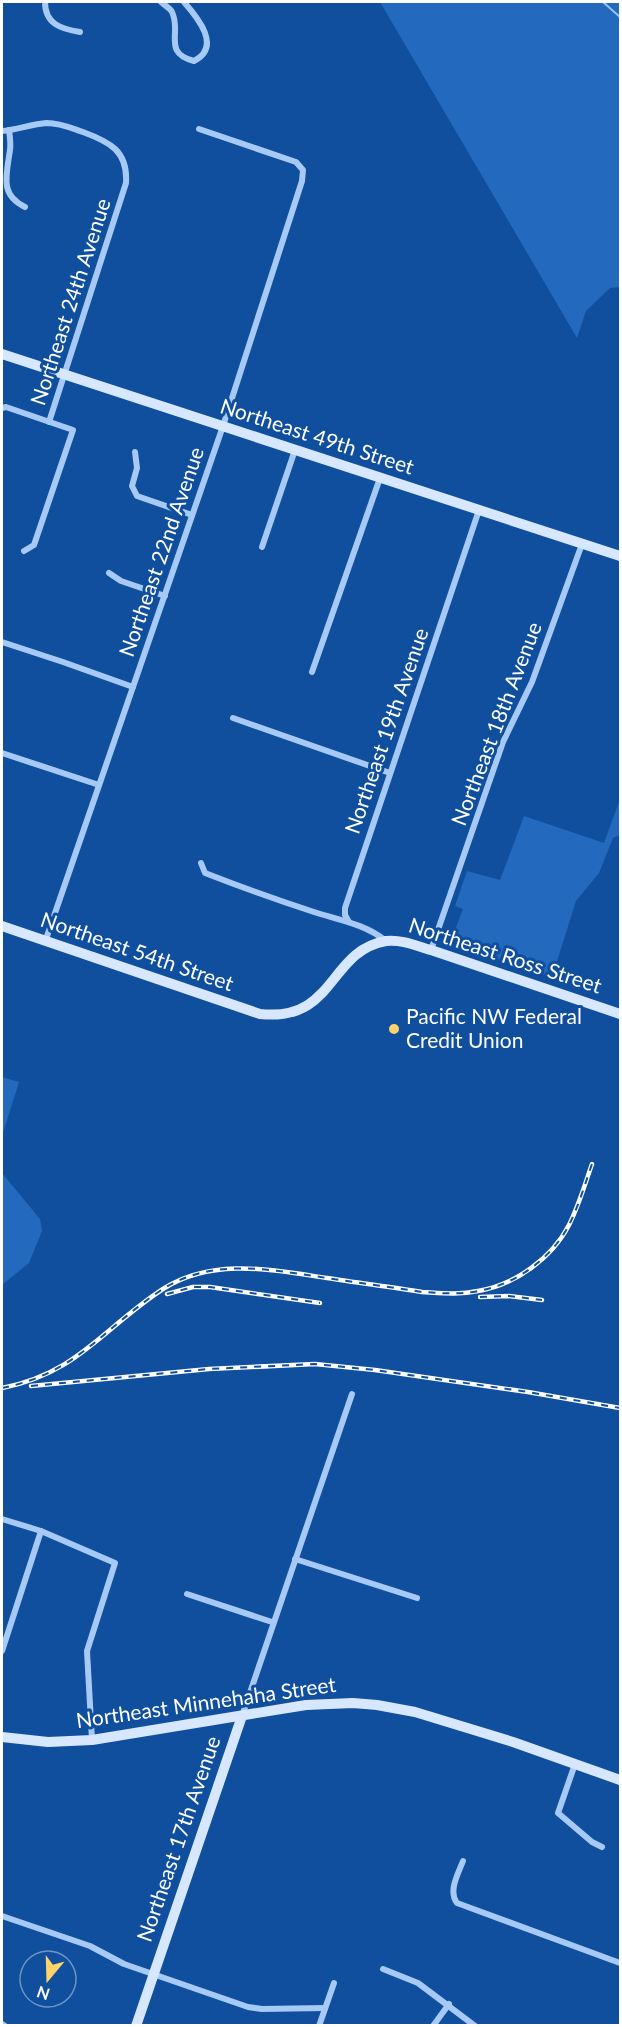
<svg xmlns="http://www.w3.org/2000/svg" width="622" height="2027" viewBox="0 0 622 2027" font-family="Lato,sans-serif">
  <rect width="100%" height="100%" fill="#104f9e"/>
  <!-- green -->
  <g fill="#2369bd">
    <polygon points="380,2 620,2 620,287 610,288 586,311 577,338"/>
    <polygon points="620,799 620,835 613,838 599,873 576,901 552,977 450,943 463,909 455,906 467,871 500,880 524,816 604,843"/>
    <polygon points="2,1077 19,1082 2,1136"/>
    <polygon points="2,1173 40,1219 42,1231 29,1263 2,1285"/>
  </g>
  <g fill="none" stroke-linecap="round" stroke-linejoin="round">
    <!-- stream -->
    <polyline stroke="#98c5f8" stroke-width="2" points="603,2 620,17"/>
    <!-- street -->
    <g stroke="#a6caf5" stroke-width="6">
      <path d="M45,2C45,24 61,29 80,32"/>
      <path d="M161,2C164,5 170,8 172,12C182,32 162,53 194,61C222,47 198,18 184,2"/>
      <path d="M9,130C10,137 11,144 10,150C6,177 0,195 25,207"/>
      <path d="M2,131C17,130 31,124 47,123C60,123 71,128 83,132C110,142 128,151 126,183L49,422"/>
      <polyline points="2,408 6,407 73,430 34,545 24,551"/>
      <polyline points="135,452 137,468 132,486 137,496 192,515"/>
      <polyline points="262,547 295,450"/>
      <polyline points="109,573 121,581 165,596"/>
      <polyline points="2,642 63,662 133,687"/>
      <polyline points="312,672 380,478"/>
      <polyline points="233,718 390,773"/>
      <polyline points="2,753 99,785"/>
      <path d="M201,863L205,873C241,887 277,900 314,912C339,920 365,924 386,941"/>
      <polyline points="349,922 345,915 345,908 479,510"/>
      <polyline points="45,942 223,426 302,181 303,170 296,162 199,129"/>
      <polyline points="431,950 503,742 532,682 582,544"/>
      <polyline points="2,1519 41,1531 115,1563 87,1651 92,1740"/>
      <polyline points="295,1559 417,1598"/>
      <polyline points="187,1594 272,1622"/>
      <polyline points="2,1651 41,1531"/>
      <polyline points="242,1716 352,1394"/>
      <polyline points="575,1764 558,1813 592,1842 602,1847"/>
      <path d="M463,1861C458,1874 448,1891 457,1903L620,1963"/>
      <polyline points="2,1916 90,1946 124,1964 248,2007 262,2009 325,2008"/>
      <polyline points="383,1969 418,1983 475,2026"/>
      <polyline points="2,2024 5,2026"/>
      <polyline points="319,2026 334,1983"/>
      <polyline points="433,2026 449,2004"/>
    </g>
    <!-- secondary -->
    <g stroke="#d7e8fe" stroke-width="10">
      <polyline points="2,354 620,556"/>
      <path d="M2,926L260,1014C336,1022 328,951 386,941C401,939 417,946 431,950L620,1014"/>
      <polyline points="2,1737 48,1742 92,1740 306,1705 353,1703 377,1705 415,1712 513,1742 620,1780"/>
      <polyline points="136,2026 242,1716"/>
    </g>
    <defs>
      <g id="rail">
        <polyline points="167,1294 193,1287 210,1287 320,1303"/>
        <polyline points="480,1297 509,1296 542,1300"/>
        <polyline points="31,1386 209,1369 315,1364 375,1370 528,1392 620,1408"/>
        <path d="M2,1388C78,1373 103,1328 163,1289C213,1257 273,1270 327,1278C359,1283 391,1287 422,1292C441,1293 459,1295 478,1291C515,1285 552,1258 569,1225C579,1205 585,1184 592,1164"/>
      </g>
    </defs>
    <!-- rail casing -->
    <use href="#rail" stroke="#fff" stroke-width="4.5"/>
    <!-- rail -->
    <use href="#rail" stroke="#104f9e" stroke-width="2" stroke-dasharray="7" stroke-linecap="butt"/>
  </g>
  <!-- markers -->
  <circle fill="#ffd36a" stroke="#104f9e" stroke-width="2" cx="394" cy="1029" r="6"/>
  <g text-anchor="middle" stroke-width="6" stroke-linejoin="round" paint-order="stroke">
    <!-- street labels -->
    <g font-size="21" fill="#fff" stroke="#104f9e">
      <text transform="translate(71 302) rotate(-72)" y="7">Northeast 24th Avenue</text>
      <text transform="translate(317 437) rotate(18)" y="7">Northeast 49th Street</text>
      <text transform="translate(162 552) rotate(-71)" y="7">Northeast 22nd Avenue</text>
      <text transform="translate(497 724) rotate(-69)" y="7">Northeast 18th Avenue</text>
      <text transform="translate(387 731) rotate(-71)" y="7">Northeast 19th Avenue</text>
      <text transform="translate(137 952) rotate(19)" y="7">Northeast 54th Street</text>
      <text transform="translate(505 956) rotate(18)" y="7">Northeast Ross Street</text>
      <text transform="translate(206 1703) rotate(-8)" y="7">Northeast Minnehaha Street</text>
      <text transform="translate(179 1839) rotate(-71)" y="7">Northeast 17th Avenue</text>
    </g>
    <!-- poi labels -->
    <g font-size="21" fill="#fff" stroke="#104f9e" text-anchor="start">
      <text x="406" y="1024">Pacific NW Federal<tspan x="406" dy="24">Credit Union</tspan></text>
    </g>
  </g>
  <!-- border -->
  <rect width="622" height="2027" fill="none" stroke="#ffffff" stroke-width="6"/>
  <!-- north arrow -->
  <g transform="translate(48 1979) rotate(199)"><circle r="28" fill="#104f9e" stroke="#7095c5" stroke-width="1.5"/>
  <path d="M0-4.5L10 22L0 15L-10 22Z" fill="#ffd36a"/>
  <text y="-9" font-size="16" font-weight="bold" text-anchor="middle" fill="#ffffff">N</text>
  </g>
</svg>
